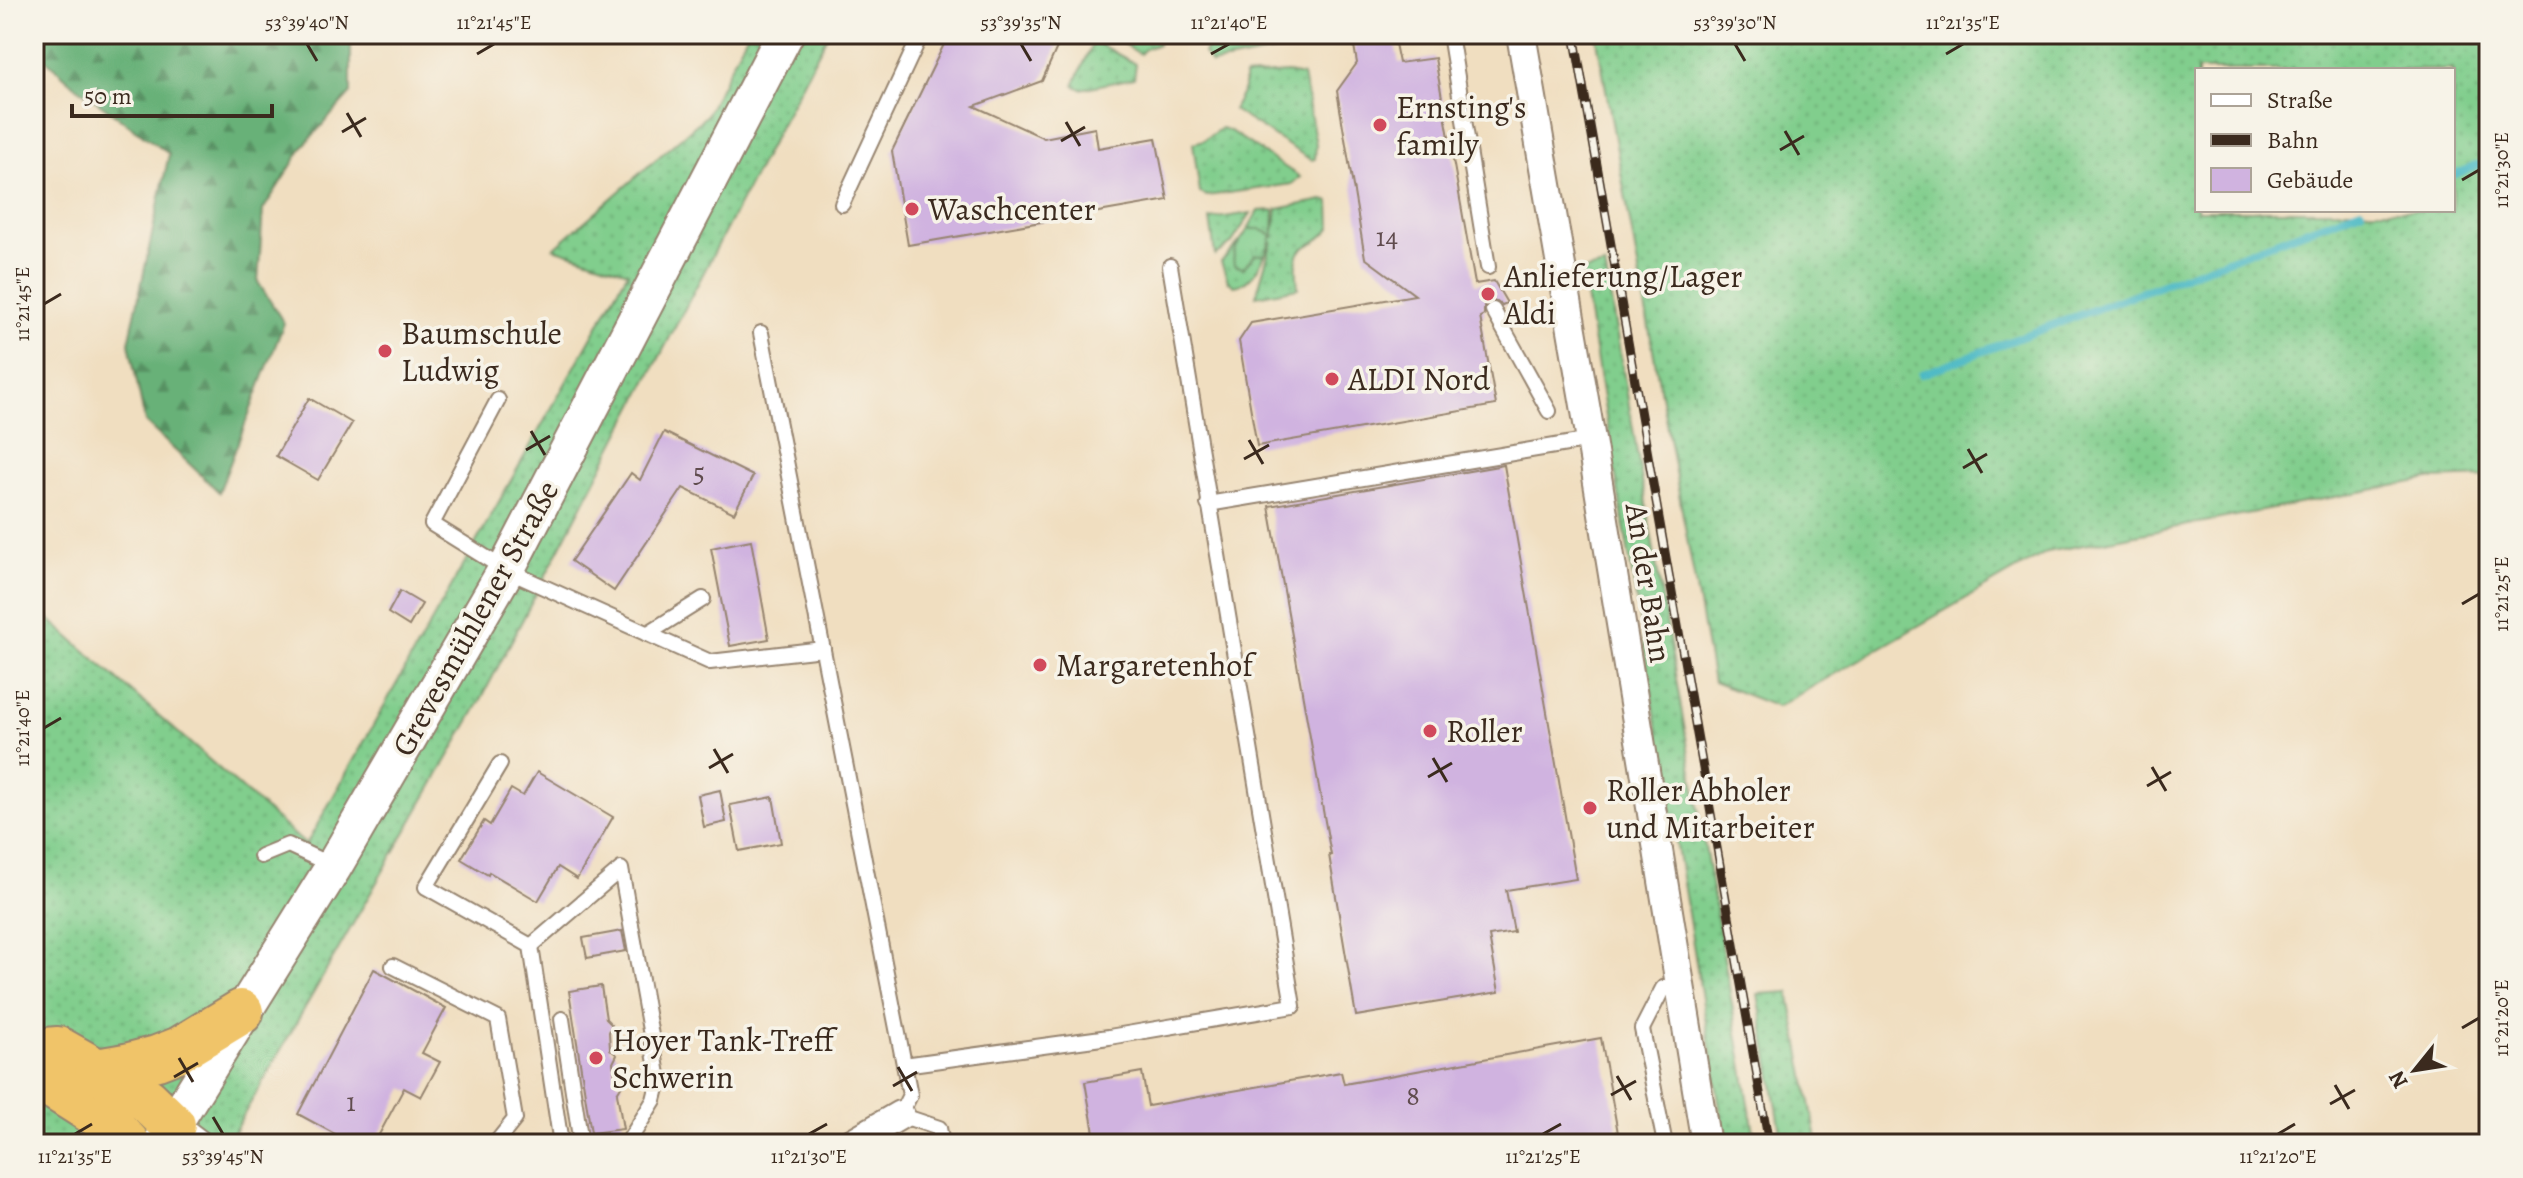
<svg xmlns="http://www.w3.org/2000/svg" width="2523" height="1178" viewBox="0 0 2523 1178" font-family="Alegreya,serif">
  <defs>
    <pattern id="grass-dots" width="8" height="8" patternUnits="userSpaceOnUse" patternTransform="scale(2)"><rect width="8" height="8" fill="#81ce8d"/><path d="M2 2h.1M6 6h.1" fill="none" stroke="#70b179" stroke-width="1.8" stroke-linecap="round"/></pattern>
    <pattern id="forest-firs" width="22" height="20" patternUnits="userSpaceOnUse" patternTransform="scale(2)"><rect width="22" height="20" fill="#68b178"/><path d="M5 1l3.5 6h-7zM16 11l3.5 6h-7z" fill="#579062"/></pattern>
    <pattern id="park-tufts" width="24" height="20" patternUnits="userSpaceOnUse" patternTransform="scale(2)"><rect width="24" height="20" fill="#81ce8d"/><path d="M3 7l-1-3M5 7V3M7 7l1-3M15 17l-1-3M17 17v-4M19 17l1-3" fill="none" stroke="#70b179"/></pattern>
  </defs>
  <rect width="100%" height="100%" fill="#f7f3e8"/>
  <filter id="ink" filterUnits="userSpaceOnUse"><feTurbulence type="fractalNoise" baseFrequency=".0125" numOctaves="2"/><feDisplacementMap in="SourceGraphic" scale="16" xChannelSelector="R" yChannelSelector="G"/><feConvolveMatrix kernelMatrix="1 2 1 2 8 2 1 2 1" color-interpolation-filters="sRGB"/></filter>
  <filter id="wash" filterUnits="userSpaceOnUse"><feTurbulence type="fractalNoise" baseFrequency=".006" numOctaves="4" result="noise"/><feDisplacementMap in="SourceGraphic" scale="32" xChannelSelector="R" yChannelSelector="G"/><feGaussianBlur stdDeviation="1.8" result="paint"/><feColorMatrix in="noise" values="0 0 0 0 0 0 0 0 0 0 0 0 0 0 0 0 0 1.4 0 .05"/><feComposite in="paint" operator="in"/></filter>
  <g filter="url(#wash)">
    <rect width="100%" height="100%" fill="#f0dec0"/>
    <!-- grass -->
    <g fill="url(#grass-dots)" stroke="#5e7c56" stroke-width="2" fill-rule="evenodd">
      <polygon points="747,34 828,34 477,707 227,1144 34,1144 34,606 306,845 628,272 554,248 706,116"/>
      <polygon points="1108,34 1156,34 1158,44 1145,49 1140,54"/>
      <polygon points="1216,34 1295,34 1293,48 1211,64 1204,53"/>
      <path d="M1596,34H2489V477L2429,479L2047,552L1777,707L1713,682ZM2197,70H2453V210H2197Z"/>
      <polygon points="1093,43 1099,44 1136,64 1134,78 1081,89 1074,85"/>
      <polygon points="1288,73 1303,76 1316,144 1315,159 1311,160 1233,110 1244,89 1244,76"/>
      <polygon points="1221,128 1230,131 1300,177 1292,184 1207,196 1200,193 1193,143 1204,140"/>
      <path d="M1323,200L1330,202L1331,228C1306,258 1292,233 1298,288L1256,296L1272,241C1263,257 1255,284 1234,286L1228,281L1221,262L1243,238L1258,211L1274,210L1273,238L1277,209Z"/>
      <polygon points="1251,213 1231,244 1215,255 1210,219"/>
      <polygon points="1605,266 1756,1144 1726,1144 1582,271"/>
      <polygon points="1789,992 1818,1144 1783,1144 1758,994"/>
    </g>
    <!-- forest -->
    <polygon fill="url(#forest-firs)" stroke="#526e4b" stroke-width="2" points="34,34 351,34 351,93 305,144 263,210 258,282 284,323 219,492 145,422 129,343 169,154 74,85 34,49"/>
    <!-- park -->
    <path fill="url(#park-tufts)" stroke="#5e7c56" stroke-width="2" d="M1248,229H1260L1272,235L1265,255H1255L1243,268L1234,265C1231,249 1241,242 1248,229Z"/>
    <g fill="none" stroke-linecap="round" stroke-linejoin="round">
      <!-- stream -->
      <g stroke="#4bb9c5" stroke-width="8">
        <polyline points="2453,175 2489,161"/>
        <polyline points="1922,374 2361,210"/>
      </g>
    </g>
    <g id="blocks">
      <!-- building -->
      <g fill="#d0b3e0">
        <polygon points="949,34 1063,34 1042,81 974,106 1044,138 1095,128 1098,148 1156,138 1168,200 908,245 892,151"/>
        <polygon points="1352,34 1393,34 1399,63 1435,58 1475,284 1494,281 1507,303 1502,305 1497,301 1489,301 1484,306 1484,315 1480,317 1496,405 1257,446 1239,341 1251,323 1415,295 1365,258 1337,91 1357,63"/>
        <polygon points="309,398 352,423 318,480 276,456"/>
        <polygon points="664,432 753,476 734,513 683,488 614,591 571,561 631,473 640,480"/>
        <polygon points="1504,465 1576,879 1506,890 1514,932 1489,936 1499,992 1356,1016 1329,855 1331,855 1269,506"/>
        <polygon points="751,540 769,639 730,646 711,548"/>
        <polygon points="400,591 422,604 409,626 388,613"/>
        <polygon points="537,772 613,817 577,879 558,867 538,901 489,872 488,875 461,859 484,821 490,825 511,789 523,796"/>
        <polygon points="720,790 726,822 704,827 698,795"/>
        <polygon points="773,797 781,843 739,851 730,805"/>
        <polygon points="622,931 626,951 587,958 583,938"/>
        <polygon points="374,969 446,1008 422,1053 440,1062 421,1097 404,1088 374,1144 353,1144 298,1114"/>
        <polygon points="601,986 606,1019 612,1025 609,1032 610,1049 617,1055 613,1063 616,1080 622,1085 617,1093 623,1129 591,1133 569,991"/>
        <polygon points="1601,1038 1620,1144 1096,1144 1085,1082 1142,1072 1148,1106 1341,1072 1344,1084"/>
      </g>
    </g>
  </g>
  <g filter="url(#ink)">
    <use href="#blocks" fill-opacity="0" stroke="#96846f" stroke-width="2"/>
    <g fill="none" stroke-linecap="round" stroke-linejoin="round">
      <defs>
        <g id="service">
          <polyline points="1450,34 1488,267"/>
          <polyline points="842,204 921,34"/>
          <polyline points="1493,310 1549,411"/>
          <polyline points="761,333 910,1095 900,1115 939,1128 942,1144"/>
          <polyline points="498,400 432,524 506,570 710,662 823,649"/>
          <polyline points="1208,504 1591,440"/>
          <polyline points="647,634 703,599"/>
          <polyline points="500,764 426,887 531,946 561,1144"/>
          <polyline points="261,856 288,845 333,866"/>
          <polyline points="531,946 621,869 659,1080 654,1100 627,1144"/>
          <polyline points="393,966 498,1019 515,1119 495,1144"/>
          <polyline points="562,1019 581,1144"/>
          <polyline points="904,1065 1109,1037 1293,1006 1170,266"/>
          <polyline points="1665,1144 1642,1029 1663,988 1681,984"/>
        </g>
        <g id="minor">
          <polyline points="1521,34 1591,440 1706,1144"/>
          <polyline points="173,1125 198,1144"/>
          <polyline points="850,1144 900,1115"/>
        </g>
        <polyline id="tertiary" points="161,1144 334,866 506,570 785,34"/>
        <g id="trunk">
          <polyline points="34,1051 58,1049 97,1071 126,1066 157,1058 180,1049 241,1012"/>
          <polyline points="34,1067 47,1083 107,1121 128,1144"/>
          <polyline points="97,1071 147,1100 173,1125"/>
        </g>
      </defs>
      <!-- service casing -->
      <use href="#service" stroke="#96846f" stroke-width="18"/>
      <!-- minor casing -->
      <use href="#minor" stroke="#96846f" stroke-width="32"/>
      <!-- tertiary casing -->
      <use href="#tertiary" stroke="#96846f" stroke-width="40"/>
      <!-- trunk casing -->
      <use href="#trunk" stroke="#96846f" stroke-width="48"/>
      <!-- service -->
      <use href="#service" stroke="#fff" stroke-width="14"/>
      <!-- minor -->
      <use href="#minor" stroke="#fff" stroke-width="28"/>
      <!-- tertiary -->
      <use href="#tertiary" stroke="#fff" stroke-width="36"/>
      <!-- trunk -->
      <use href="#trunk" stroke="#f0c469" stroke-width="44"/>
      <defs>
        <polyline id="rail" points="1574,34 1769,1144"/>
      </defs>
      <!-- rail casing -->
      <use href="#rail" stroke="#3b2a1e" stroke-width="9"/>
      <!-- rail -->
      <use href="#rail" stroke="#f7f3e8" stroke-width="6" stroke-dasharray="18" stroke-linecap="butt"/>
    </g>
  </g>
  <!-- ticks -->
  <path fill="none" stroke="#3b2a1e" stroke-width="3" d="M307,44L317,61M1021,44L1031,61M1735,44L1745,61M477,54L494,44M1211,54L1229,44M1946,54L1963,44M347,113L361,137M1066,122L1080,146M1785,131L1799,155M342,132L366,118M1061,141L1085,127M1780,150L1804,136M2462,180L2479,170M44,304L61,294M531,431L545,455M1249,440L1263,464M1968,449L1982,473M526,450L550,436M1244,459L1269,445M1963,468L1987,454M2462,604L2479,594M44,728L61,718M714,749L728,773M1433,758L1447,782M2152,767L2166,791M709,768L733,754M1428,777L1452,763M2147,786L2171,772M2462,1028L2479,1018M179,1058L193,1082M898,1067L912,1091M1617,1076L1631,1100M174,1077L198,1063M2335,1085L2349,1109M893,1086L917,1072M1611,1095L1636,1081M2330,1104L2355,1090M213,1117L223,1134M75,1134L92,1124M809,1134L827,1124M1543,1134L1561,1124M2278,1134L2295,1124"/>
  <!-- markers -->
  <g fill="#d1495b" stroke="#f7f3e8" stroke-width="3">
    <circle cx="1380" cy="125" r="8"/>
    <circle cx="912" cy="209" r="8"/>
    <circle cx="1488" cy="294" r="8"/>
    <circle cx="385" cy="351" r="8"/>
    <circle cx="1332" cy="379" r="8"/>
    <circle cx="1040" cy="665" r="8"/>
    <circle cx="1430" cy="731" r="8"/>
    <circle cx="1590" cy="808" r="8"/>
    <circle cx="596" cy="1058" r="8"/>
  </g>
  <g text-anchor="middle" stroke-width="7" stroke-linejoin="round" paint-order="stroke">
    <!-- number labels -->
    <g font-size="28" fill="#604c4e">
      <text x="1387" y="246">14</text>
      <text x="699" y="482">5</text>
      <text x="1413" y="1105">8</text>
      <text x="351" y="1111">1</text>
    </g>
    <!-- poi labels -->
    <g font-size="32" fill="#3b2a1e" stroke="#f7f3e8" text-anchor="start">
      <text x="1396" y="118">Ernsting's<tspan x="1396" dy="37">family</tspan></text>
      <text x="928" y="220">Waschcenter</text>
      <text x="1504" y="287">Anlieferung/Lager<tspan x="1504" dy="37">Aldi</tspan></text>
      <text x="401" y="344">Baumschule<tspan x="401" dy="37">Ludwig</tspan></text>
      <text x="1348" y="390">ALDI Nord</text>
      <text x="1056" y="676">Margaretenhof</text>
      <text x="1446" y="742">Roller</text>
      <text x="1606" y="801">Roller Abholer<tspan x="1606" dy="37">und Mitarbeiter</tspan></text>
      <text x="612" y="1051">Hoyer Tank-Treff<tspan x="612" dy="37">Schwerin</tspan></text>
    </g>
    <!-- street labels -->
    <g font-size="32" fill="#3b2a1e" stroke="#f7f3e8">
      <text transform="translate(1649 583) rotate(81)" y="11">An der Bahn</text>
      <text transform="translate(475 618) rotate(-61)" y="11">Grevesmühlener Straße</text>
    </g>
  </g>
  <!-- margin -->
  <rect width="2523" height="1178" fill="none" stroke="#f7f3e8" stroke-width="88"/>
  <!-- legend -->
  <rect x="2195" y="68" width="260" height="144" fill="#f7f3e8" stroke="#aca397" stroke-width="2"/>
  <rect x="2211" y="94" width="40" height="12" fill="#ffffff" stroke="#aca397" stroke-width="2"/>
  <text x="2267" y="108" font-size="24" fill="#3b2a1e">Straße</text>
  <rect x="2211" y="134" width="40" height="12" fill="#3b2a1e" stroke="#aca397" stroke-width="2"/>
  <text x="2267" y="148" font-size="24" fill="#3b2a1e">Bahn</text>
  <rect x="2211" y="168" width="40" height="24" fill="#d0b3e0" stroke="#aca397" stroke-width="2"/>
  <text x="2267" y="188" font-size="24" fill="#3b2a1e">Gebäude</text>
  <!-- north arrow -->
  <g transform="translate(2415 1070) rotate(240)" stroke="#f7f3e8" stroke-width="6" paint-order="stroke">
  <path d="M0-6L14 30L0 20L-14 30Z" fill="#3b2a1e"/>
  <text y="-12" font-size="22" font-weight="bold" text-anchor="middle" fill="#3b2a1e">N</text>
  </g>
  <!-- scale -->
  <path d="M72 104v12h200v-12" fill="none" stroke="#3b2a1e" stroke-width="4"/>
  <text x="84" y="104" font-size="24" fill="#3b2a1e" stroke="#f7f3e8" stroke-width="6" paint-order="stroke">50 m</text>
  <rect x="44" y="44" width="2435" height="1090" fill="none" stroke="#3b2a1e" stroke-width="3"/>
  <g font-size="20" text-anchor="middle" fill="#3b2a1e">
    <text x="307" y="29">53°39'40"N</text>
    <text x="494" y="29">11°21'45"E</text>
    <text x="1021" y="29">53°39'35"N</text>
    <text x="1229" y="29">11°21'40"E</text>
    <text x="1735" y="29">53°39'30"N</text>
    <text x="1963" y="29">11°21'35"E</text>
    <text transform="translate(2501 170) rotate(-90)" y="7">11°21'30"E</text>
    <text transform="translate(22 304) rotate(-90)" y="7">11°21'45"E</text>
    <text transform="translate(2501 594) rotate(-90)" y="7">11°21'25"E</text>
    <text transform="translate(22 728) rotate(-90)" y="7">11°21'40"E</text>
    <text transform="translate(2501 1018) rotate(-90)" y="7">11°21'20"E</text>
    <text x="75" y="1163">11°21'35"E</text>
    <text x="223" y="1163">53°39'45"N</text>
    <text x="809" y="1163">11°21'30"E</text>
    <text x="1543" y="1163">11°21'25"E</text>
    <text x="2278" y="1163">11°21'20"E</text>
  </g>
</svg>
